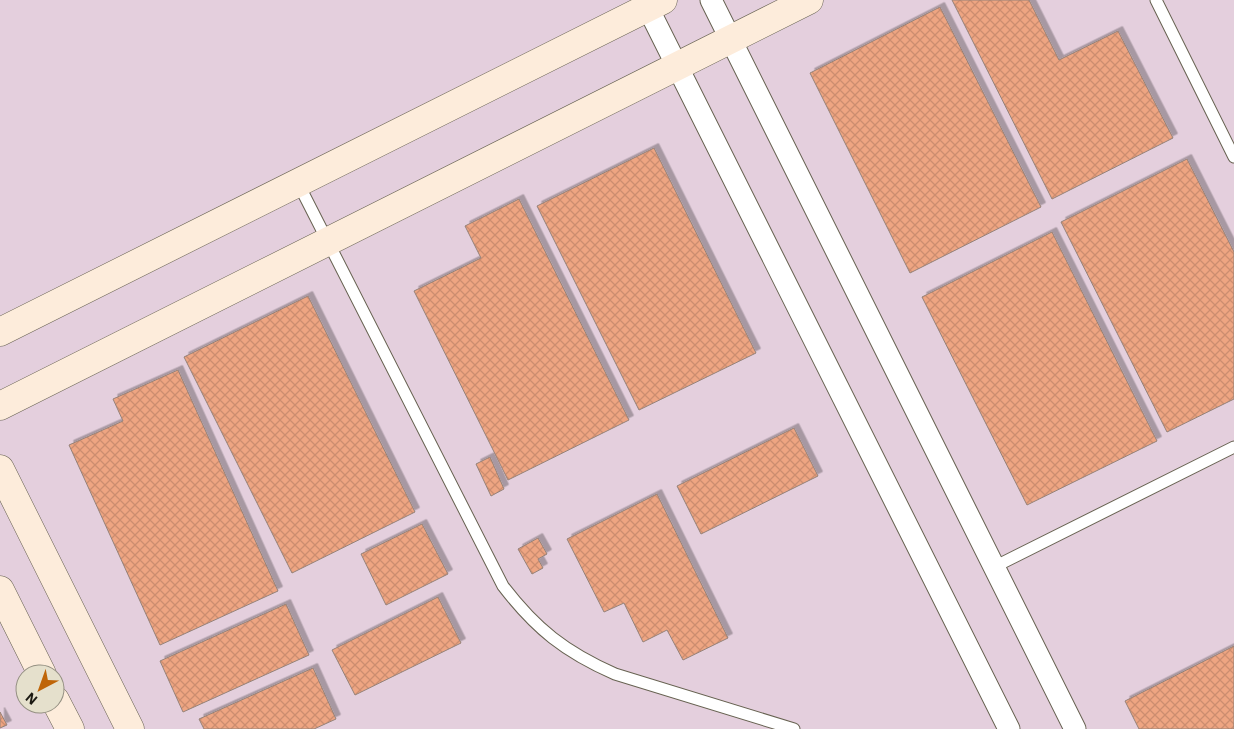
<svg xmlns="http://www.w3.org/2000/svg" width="1234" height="729" viewBox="0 0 1234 729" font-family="'IBM Plex Sans',sans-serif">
  <defs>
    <pattern id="building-cross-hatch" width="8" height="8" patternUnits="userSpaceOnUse" patternTransform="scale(1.25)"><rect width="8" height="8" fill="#eea582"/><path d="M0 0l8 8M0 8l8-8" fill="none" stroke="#cc8d6f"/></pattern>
    <filter id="shadow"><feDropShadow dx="4.5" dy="-4.5" stdDeviation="0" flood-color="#0004"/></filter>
  </defs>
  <rect width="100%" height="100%" fill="#e5e0cc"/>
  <!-- industrial -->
  <path fill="#e4cfdd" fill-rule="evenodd" d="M0,0H1234V729H0ZM25,674H55V704H25Z"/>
  <!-- building -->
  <g fill="url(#building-cross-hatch)" stroke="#958279" filter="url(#shadow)">
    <polygon points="952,0 1029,0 1059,60 1118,31 1173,138 1052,199"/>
    <polygon points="940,7 1041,207 910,273 810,73"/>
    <polygon points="654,148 756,353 639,410 537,206"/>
    <polygon points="1187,159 1234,252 1234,399 1167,432 1061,222"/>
    <polygon points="519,199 629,420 508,480 414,291 481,258 465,226"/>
    <polygon points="1052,232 1157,441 1027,505 922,297"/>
    <polygon points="308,296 415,512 292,573 184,357"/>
    <polygon points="178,370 278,591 160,645 69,445 123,421 113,399"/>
    <polygon points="794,428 818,476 701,534 677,486"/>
    <polygon points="490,457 504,489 491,496 476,464"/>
    <polygon points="657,494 728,638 683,660 667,630 643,642 624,603 604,612 567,539"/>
    <polygon points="422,524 448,574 386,605 361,554"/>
    <polygon points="538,538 547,554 538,559 543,568 532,574 518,549"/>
    <polygon points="438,597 461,643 355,695 332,650"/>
    <polygon points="286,604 309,655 183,712 160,661"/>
    <polygon points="1234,646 1234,729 1139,729 1125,701"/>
    <polygon points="313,668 336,719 314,729 204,729 199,719"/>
    <polygon points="0,712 7,725 0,728"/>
  </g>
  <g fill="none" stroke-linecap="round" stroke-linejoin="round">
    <defs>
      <g id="lane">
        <polyline points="1156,0 1234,157"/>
        <path d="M298,183L503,586C536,629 565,652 615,674L794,729"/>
        <polyline points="994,567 1234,447"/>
      </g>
      <g id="street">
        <polyline points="644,0 1009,729"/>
        <polyline points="711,0 1075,729"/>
      </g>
      <g id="secondary">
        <polyline points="0,332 663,0"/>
        <polyline points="0,406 809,0"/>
        <polyline points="0,469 130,729"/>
        <polyline points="0,590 42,674"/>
        <polyline points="55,700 70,729"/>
      </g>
    </defs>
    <!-- lane casing -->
    <use href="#lane" stroke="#676251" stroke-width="13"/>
    <!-- street casing -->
    <use href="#street" stroke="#676251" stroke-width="23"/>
    <!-- secondary casing -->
    <use href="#secondary" stroke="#676251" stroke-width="29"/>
    <!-- lane -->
    <use href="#lane" stroke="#fff" stroke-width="11"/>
    <!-- street -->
    <use href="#street" stroke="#fff" stroke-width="21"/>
    <!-- secondary -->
    <use href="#secondary" stroke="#fdecdb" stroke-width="28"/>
  </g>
  <!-- north arrow -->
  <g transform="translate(40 689) rotate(221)"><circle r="24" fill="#e5e0cc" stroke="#949082"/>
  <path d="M0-4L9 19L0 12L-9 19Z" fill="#bf6508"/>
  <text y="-8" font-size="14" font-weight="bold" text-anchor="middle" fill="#1b1912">N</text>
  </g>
</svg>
